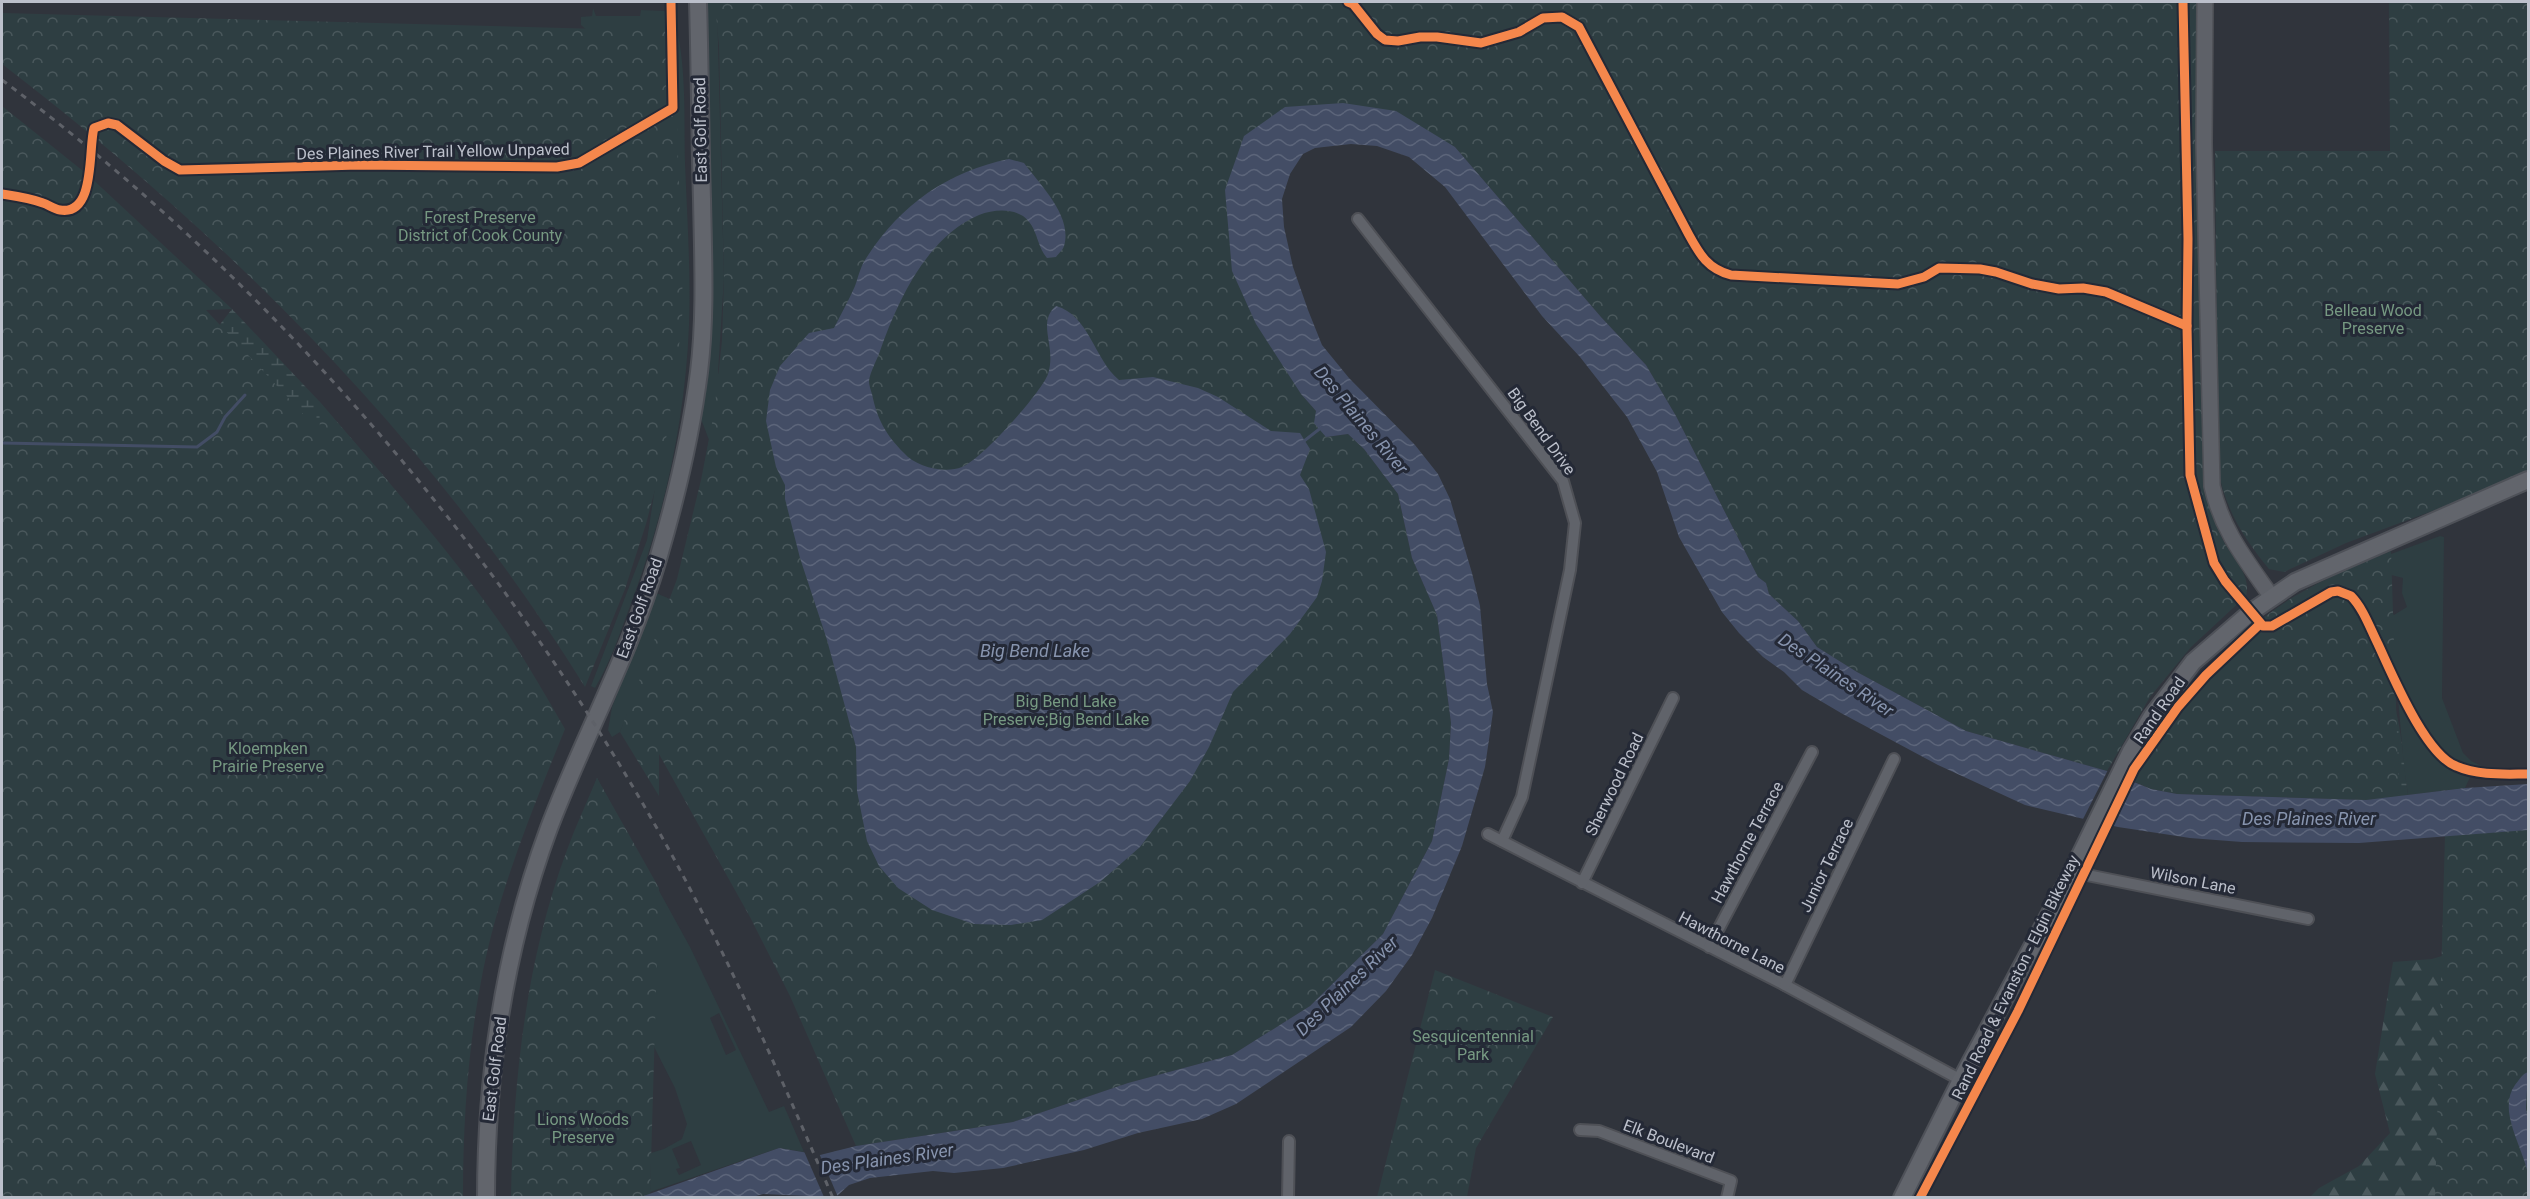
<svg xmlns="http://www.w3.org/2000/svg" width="2530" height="1199" viewBox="0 0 2530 1199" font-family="Roboto,sans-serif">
  <defs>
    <pattern id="forest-firs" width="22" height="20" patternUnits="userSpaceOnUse" patternTransform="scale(1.5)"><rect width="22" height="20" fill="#2e3e42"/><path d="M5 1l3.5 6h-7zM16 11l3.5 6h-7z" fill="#4a585c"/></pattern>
    <pattern id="wetland-marsh" width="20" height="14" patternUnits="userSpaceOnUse" patternTransform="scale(1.5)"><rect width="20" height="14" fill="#2e3e42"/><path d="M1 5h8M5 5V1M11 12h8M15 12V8" fill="none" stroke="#4a585c"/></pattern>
    <pattern id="park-crowns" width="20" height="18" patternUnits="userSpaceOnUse" patternTransform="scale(1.5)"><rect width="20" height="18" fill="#2e3e42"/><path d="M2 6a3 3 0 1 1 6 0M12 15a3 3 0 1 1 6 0" fill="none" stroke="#4a585c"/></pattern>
    <pattern id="water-waves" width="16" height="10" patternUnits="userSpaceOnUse" patternTransform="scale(1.5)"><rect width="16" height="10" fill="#434d65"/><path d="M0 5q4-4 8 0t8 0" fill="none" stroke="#5c657a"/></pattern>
  </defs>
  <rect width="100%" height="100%" fill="#30343c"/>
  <!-- grass -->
  <g fill="#2e3e42" fill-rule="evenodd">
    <polygon points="706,2 717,2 724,278 718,373 723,379 703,471 709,440 701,419 709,357 712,226"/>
    <polygon points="593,8 596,16 640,16 641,10 664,11 667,13 668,49 607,48 581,25 581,17 592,16"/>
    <path d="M673,17C687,55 684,121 685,162C687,216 691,271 689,326C685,426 662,524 626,617C617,642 608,666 595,688L591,686L647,540L675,356L680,295Z"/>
    <polygon points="2440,536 2444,537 2442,698 2463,753 2471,761 2490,770 2469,768 2455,764 2445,757 2410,705 2380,642 2315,585 2357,565 2394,615 2407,607 2402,593 2403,578 2391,575 2391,554"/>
    <polygon points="656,593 670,599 661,638 646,668 620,732 612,737 608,730 612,707"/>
    <path d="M2398,698H2401C2418,731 2433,764 2471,775L2465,788L2408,795L2404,768Z"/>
    <path d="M597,778L690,947L769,1112L784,1106L804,1152L779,1148L650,1192L651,1153L664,1149L682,1139L687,1124L675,1088L562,866ZM719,1013L736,1050L726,1055L710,1018ZM691,1141L701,1165L679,1175L676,1169L680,1168L672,1149Z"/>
  </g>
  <!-- forest -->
  <polygon fill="url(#forest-firs)" points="2528,830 2527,1197 2309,1198 2319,1188 2359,1166 2390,1133 2375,1074 2393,962 2432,959 2455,952 2445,835"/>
  <!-- wetland -->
  <g fill="url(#wetland-marsh)">
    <polygon points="232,309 319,401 388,481 371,493 210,344 221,323"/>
    <path d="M2394,704C2403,734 2403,765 2408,795L2399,797L2392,776Z"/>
  </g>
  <!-- park -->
  <g fill="url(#park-crowns)">
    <path d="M715,2H2197V117L2207,495C2211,511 2215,526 2223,540C2232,558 2252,575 2246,596L2191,647L2150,697L2107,771L1966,731L1857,672L1817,647L1798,621L1769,594L1766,583L1758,577L1676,416L1646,365L1601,317L1455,147L1244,136L1283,364L1301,394L1316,411L1326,437L1348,434L1364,449L1398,494L1412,558L1437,615L1451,723L1449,759L1432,841L1383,934L1310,1006L1232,1055L1128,1083L1013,1122L856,1146L790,996L750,917L659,754V796L620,732L677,579L701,480L714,413L722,341L724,278L719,46Z"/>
    <path d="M2389,2H2528V470L2494,488L2346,543L2284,572L2269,569C2244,539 2224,507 2218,468L2215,151H2390Z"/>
    <path d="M2,13L674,31L683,307L677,366L663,459L646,524L625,589L585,687C434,443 228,237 2,64Z"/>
    <path d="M2,106L88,175L232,309L206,310L320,432L319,401C383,476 450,550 506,631C527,663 546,696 565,729C533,808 500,887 483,971C468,1045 463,1121 463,1197H2Z"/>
    <path d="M2391,551L2399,797L2366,800L2177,794L2151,789L2131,780L2136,769L2132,768L2134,764C2177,698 2228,637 2295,596C2326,578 2358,565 2391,551Z"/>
    <path d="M597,778L659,888L650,1197L511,1198C513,1081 526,960 567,850C576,825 587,802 597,778Z"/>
    <polygon points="2528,830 2528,1197 2435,1198 2445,835"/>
    <polygon points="1435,970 1553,1017 1476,1148 1467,1197 1377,1197"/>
  </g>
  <!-- water -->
  <g fill="url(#water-waves)">
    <polygon points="1343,103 1396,111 1455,147 1601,317 1646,365 1676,416 1758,577 1766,583 1769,594 1798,621 1817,647 1857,672 1966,731 2107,771 2151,789 2177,794 2366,800 2465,788 2528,784 2528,830 2359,843 2242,842 2190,838 2118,827 2025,805 1938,765 1841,713 1802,690 1784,672 1763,657 1739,633 1722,612 1679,537 1657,472 1627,417 1580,357 1542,316 1445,187 1409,157 1377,146 1351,144 1315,148 1303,154 1290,174 1282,199 1284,227 1293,267 1308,310 1322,345 1349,378 1415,445 1438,474 1450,499 1472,573 1480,606 1487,684 1493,712 1485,767 1462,846 1432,918 1412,955 1386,991 1351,1027 1236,1104 1202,1119 1138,1133 1084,1150 1003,1168 954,1173 933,1171 870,1178 849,1185 837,1196 830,1197 763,1194 749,1198 638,1198 779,1148 820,1155 856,1146 1013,1122 1128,1083 1232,1055 1310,1006 1383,934 1432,841 1449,759 1451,723 1437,615 1412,558 1398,494 1364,449 1348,434 1326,437 1314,423 1316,411 1301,394 1256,324 1232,271 1225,190 1244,136 1285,107"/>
    <path d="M1009,159L1024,163C1040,185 1073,216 1064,246C1063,250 1058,254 1056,257L1047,258C1036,245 1038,227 1023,216C1009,208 993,210 979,215C927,237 898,300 880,351C877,360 870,372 869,381C869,385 871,391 872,394C877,419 886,435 904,453C916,467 945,474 962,467C982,459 1041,393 1048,374C1057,346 1036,323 1056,306C1089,315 1094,359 1119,380L1153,377L1198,388L1218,397L1271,431L1300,433L1310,449L1300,475L1309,489L1326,552L1322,581L1317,597L1290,634L1233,692L1209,747L1190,781L1140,847L1100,882L1042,920L1011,925L974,924L932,910L898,888L879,866L867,841L857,791L856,747L827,640L800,558L785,499V485L776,467L766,421L770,390L780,366L809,333L834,328C841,314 849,300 855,286C858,278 860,268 865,260C899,206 946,172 1009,159Z"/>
    <path d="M2528,1072L2526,1108L2528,1121V1174C2523,1147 2497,1110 2515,1085C2520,1079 2522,1074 2528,1072Z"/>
  </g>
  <!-- pier -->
  <g fill="#30343c">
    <polygon points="2109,768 2132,777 2106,827 2082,821"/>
    <polygon points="803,1149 818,1151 838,1197 824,1197"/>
  </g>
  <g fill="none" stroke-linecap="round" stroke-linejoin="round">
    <!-- stream -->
    <g stroke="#434d65" stroke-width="3">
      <polyline points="1304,441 1322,427"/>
      <polyline points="2,443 197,447 217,432 225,417 245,395"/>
    </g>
    <defs>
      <g id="street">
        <polyline points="1358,219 1563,481 1575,523 1570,570 1522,797 1502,841"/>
        <polyline points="1488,834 1785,985 1961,1080"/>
        <polyline points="2072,872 2308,919"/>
        <polyline points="1582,883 1673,698"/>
        <polyline points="1709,947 1812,752"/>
        <polyline points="1785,985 1894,759"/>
        <polyline points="1580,1130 1599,1131 1731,1181 1727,1198"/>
        <polyline points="1288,1198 1289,1141"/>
      </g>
      <path id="secondary" d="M2205,2L2204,144L2212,486C2222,531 2246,560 2271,596"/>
      <g id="primary">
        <path d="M486,1198C486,1071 505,947 549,828C583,738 631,652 658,559C676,498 691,435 699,372C706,315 703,257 702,199C700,133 700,67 698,2"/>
        <polyline points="1902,1198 1961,1080 2072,872 2131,751 2152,716 2193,662 2251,612 2295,582 2528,480"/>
      </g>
    </defs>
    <!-- street casing -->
    <use href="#street" stroke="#4e5056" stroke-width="14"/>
    <!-- secondary casing -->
    <use href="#secondary" stroke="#4e5056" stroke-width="18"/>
    <!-- primary casing -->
    <use href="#primary" stroke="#4e5158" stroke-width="20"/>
    <!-- street -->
    <use href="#street" stroke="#60636a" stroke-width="10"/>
    <!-- secondary -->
    <use href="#secondary" stroke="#5e6168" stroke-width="15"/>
    <!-- primary -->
    <use href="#primary" stroke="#62656c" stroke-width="16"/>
    <!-- rail -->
    <path stroke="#5e6168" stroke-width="3" stroke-dasharray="6 6" stroke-linecap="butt" d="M2,80C278,285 517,568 680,870C737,976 785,1087 833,1198"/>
    <defs>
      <g id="cycleway">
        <path d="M1348,2L1353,4L1377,34L1385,40L1398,41L1420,37H1437L1481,43L1519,32L1543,18L1562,17L1579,27L1689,235C1700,255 1708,269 1731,275L1898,284L1924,277L1939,268L1980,269L1996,272L2032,284L2059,289L2083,288L2106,292L2187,326"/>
        <path d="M2183,2L2188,239L2187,326L2190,475L2214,563L2225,581L2263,626H2272L2331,592L2338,591L2351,596C2363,608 2370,628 2378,644C2392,674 2425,754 2456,766C2478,776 2505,774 2528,774"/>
        <path d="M2,194C15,196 30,198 43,203C49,205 54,209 60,210C96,216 88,149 94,128L108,123L117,125L164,161L180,170L359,165L557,167L579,163L673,108L671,2"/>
        <polyline points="1920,1198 2018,1011 2134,769 2178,707 2206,675 2260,624"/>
      </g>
    </defs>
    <!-- cycleway casing -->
    <use href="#cycleway" stroke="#242936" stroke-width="13"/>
    <!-- cycleway -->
    <use href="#cycleway" stroke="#f5874c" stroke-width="9"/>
  </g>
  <g text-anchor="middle" stroke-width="6" stroke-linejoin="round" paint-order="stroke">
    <!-- street labels -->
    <g font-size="16" fill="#bcc0cb" stroke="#242936">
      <text transform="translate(700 130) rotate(-91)" y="6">East Golf Road</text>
      <text transform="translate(433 151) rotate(-1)" y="6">Des Plaines River Trail Yellow Unpaved</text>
      <text transform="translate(1542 431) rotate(54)" y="6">Big Bend Drive</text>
      <text transform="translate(639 608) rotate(-70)" y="6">East Golf Road</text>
      <text transform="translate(2159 710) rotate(-55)" y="6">Rand Road</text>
      <text transform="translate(1614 784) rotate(-64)" y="6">Sherwood Road</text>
      <text transform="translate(1747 842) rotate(-62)" y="6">Hawthorne Terrace</text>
      <text transform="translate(1826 865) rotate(-64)" y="6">Junior Terrace</text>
      <text transform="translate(2193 880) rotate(11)" y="6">Wilson Lane</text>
      <text transform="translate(1732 942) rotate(27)" y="6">Hawthorne Lane</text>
      <text transform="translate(2015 977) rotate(-64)" y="6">Rand Road &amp; Evanston - Elgin Bikeway</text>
      <text transform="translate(494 1069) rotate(-83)" y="6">East Golf Road</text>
      <text transform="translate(1669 1141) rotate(21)" y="6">Elk Boulevard</text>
    </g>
    <!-- park labels -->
    <g font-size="16" fill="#769982" stroke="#242936">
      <text x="480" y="223">Forest Preserve<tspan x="480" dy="18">District of Cook County</tspan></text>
      <text x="2373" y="316">Belleau Wood<tspan x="2373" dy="18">Preserve</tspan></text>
      <text x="1066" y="707">Big Bend Lake<tspan x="1066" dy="18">Preserve;Big Bend Lake</tspan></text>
      <text x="268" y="754">Kloempken<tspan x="268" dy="18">Prairie Preserve</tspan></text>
      <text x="1473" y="1042">Sesquicentennial<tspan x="1473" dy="18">Park</tspan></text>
      <text x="583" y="1125">Lions Woods<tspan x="583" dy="18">Preserve</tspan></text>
    </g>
    <!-- water labels -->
    <g font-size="18" font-style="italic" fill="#8794ae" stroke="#242936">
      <text transform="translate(1361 420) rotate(50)" y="6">Des Plaines River</text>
      <text x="1035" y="657">Big Bend Lake</text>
      <text transform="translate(1836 675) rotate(34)" y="6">Des Plaines River</text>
      <text x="2309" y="825">Des Plaines River</text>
      <text transform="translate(1347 986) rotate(-44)" y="6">Des Plaines River</text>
      <text transform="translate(887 1159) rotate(-8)" y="6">Des Plaines River</text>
    </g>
  </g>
  <!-- border -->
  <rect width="2530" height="1199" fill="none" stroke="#bcc0cb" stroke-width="6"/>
</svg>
